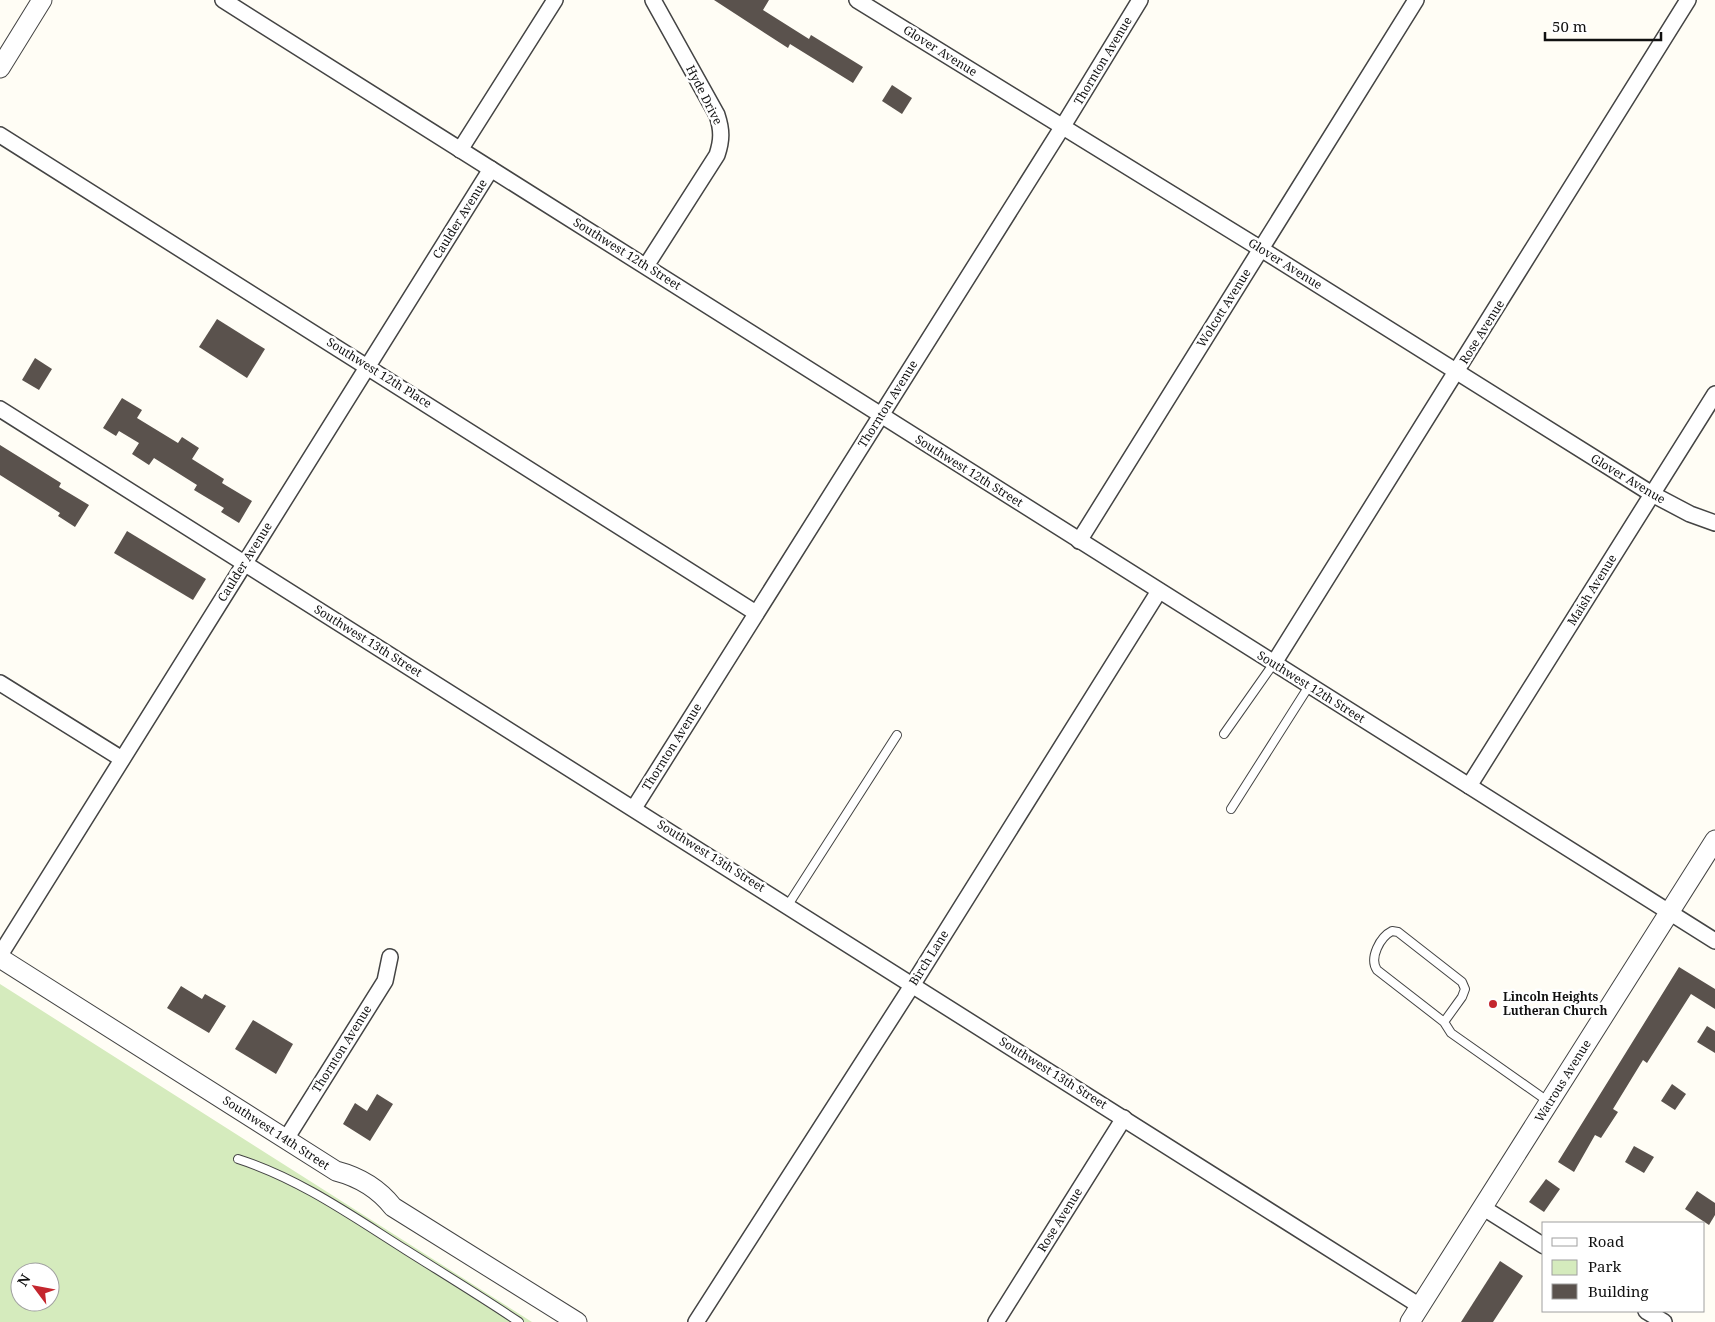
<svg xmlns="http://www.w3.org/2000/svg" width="1715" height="1322" viewBox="0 0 1715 1322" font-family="'Noto Serif',serif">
  <rect width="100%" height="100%" fill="#fffdf5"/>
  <!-- green -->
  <path fill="#d5ebbd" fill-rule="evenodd" d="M0,984L532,1322H0ZM20,1272H50V1302H20Z"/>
  <!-- building -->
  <g fill="#5a524d">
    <polygon points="714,0 769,0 763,10 809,39 811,35 863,67 853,83 790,44 788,48"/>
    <polygon points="892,85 912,98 902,114 882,101"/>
    <polygon points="217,319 265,349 247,378 199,347"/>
    <polygon points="35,358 52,369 39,390 22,380"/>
    <polygon points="122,398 142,410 137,418 178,443 182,437 199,448 192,459 224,479 222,483 252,501 239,523 221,512 224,508 194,490 197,485 154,458 149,465 132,454 139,443 119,431 116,436 103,428"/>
    <polygon points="0,445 61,483 59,487 89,505 75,527 58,516 60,513 0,475"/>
    <polygon points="127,531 206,579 193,600 114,553"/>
    <polygon points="1679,967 1715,989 1715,1009 1691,994 1647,1063 1643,1060 1613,1109 1618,1112 1601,1138 1595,1135 1574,1172 1558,1162"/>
    <polygon points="181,986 202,999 205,994 226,1006 209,1033 167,1008"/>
    <polygon points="253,1020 293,1044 276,1074 235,1049"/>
    <polygon points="1707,1026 1715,1031 1715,1053 1697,1042"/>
    <polygon points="1672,1084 1686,1094 1675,1110 1661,1101"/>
    <polygon points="377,1094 393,1104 370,1141 343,1124 355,1103 367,1111"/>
    <polygon points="1634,1146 1654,1157 1644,1173 1625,1162"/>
    <polygon points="1546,1179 1560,1189 1544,1212 1529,1202"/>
    <polygon points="1697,1191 1715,1203 1715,1215 1709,1225 1685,1209"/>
    <polygon points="1500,1261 1523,1276 1493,1322 1461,1322"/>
  </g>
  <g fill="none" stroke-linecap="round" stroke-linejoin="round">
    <defs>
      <g id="service">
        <polyline points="1224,734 1274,663"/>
        <polyline points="1231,809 1309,686"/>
        <polyline points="788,905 897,735"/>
        <path d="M1444,1022L1462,997L1465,989L1462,982L1398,932L1392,931C1380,937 1369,958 1377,970L1444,1022L1451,1033L1549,1102"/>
        <path d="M238,1159C300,1179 352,1216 406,1250C444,1274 482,1297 519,1322"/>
      </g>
      <g id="minor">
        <polyline points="223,0 1715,941"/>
        <polyline points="857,0 1261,249 1652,494 1690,514 1715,523"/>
        <polyline points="0,135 756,613"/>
        <polyline points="460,150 555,0"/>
        <path d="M646,266L717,155C722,140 722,130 717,115L653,0"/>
        <polyline points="0,409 1420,1306"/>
        <polyline points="1079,541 1416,0"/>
        <polyline points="1274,663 1688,0"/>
        <polyline points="0,683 122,759"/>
        <polyline points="1469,786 1715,394"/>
        <polyline points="634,808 1063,126 1140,0"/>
        <polyline points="0,955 491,169"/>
        <polyline points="286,1139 385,981 390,957"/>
        <polyline points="1482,1207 1544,1246"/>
        <polyline points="1646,1311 1664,1322"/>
        <polyline points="696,1322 913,984 1159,591"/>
        <polyline points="996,1322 1124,1118"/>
      </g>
      <g id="tertiary">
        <polyline points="0,68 42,0"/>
        <path d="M0,958L336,1171C359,1177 378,1188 393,1207L577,1322"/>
        <polyline points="1410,1322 1715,840"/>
      </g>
    </defs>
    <!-- service casing -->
    <use href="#service" stroke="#444" stroke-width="10"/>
    <!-- minor casing -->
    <use href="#minor" stroke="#444" stroke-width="18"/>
    <!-- tertiary casing -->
    <use href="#tertiary" stroke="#444" stroke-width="21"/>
    <!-- service -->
    <use href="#service" stroke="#fff" stroke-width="8"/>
    <!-- minor -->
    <use href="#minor" stroke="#fff" stroke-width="15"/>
    <!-- tertiary -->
    <use href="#tertiary" stroke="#fff" stroke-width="19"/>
  </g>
  <!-- markers -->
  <circle fill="#c4262e" stroke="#fff" stroke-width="2" cx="1493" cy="1004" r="5"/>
  <g text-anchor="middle" stroke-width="5" stroke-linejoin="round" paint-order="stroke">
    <!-- street labels -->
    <g font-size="12" fill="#111" stroke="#fff">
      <text transform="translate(940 51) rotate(32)" y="4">Glover Avenue</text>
      <text transform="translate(1103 61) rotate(-59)" y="4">Thornton Avenue</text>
      <text transform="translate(704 95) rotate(63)" y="4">Hyde Drive</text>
      <text transform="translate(460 219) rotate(-58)" y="4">Caulder Avenue</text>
      <text transform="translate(627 254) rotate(32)" y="4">Southwest 12th Street</text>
      <text transform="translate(1285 264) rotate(32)" y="4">Glover Avenue</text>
      <text transform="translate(1224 308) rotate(-58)" y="4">Wolcott Avenue</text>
      <text transform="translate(1482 332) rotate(-58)" y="4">Rose Avenue</text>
      <text transform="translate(379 373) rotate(32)" y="4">Southwest 12th Place</text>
      <text transform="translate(888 404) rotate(-58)" y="4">Thornton Avenue</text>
      <text transform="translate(969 471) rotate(32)" y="4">Southwest 12th Street</text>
      <text transform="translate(1628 479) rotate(31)" y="4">Glover Avenue</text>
      <text transform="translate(245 562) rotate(-58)" y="4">Caulder Avenue</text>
      <text transform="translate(1592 590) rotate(-58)" y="4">Maish Avenue</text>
      <text transform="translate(368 641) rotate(32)" y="4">Southwest 13th Street</text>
      <text transform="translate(1311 687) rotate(32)" y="4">Southwest 12th Street</text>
      <text transform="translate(672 747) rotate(-58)" y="4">Thornton Avenue</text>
      <text transform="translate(711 856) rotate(32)" y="4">Southwest 13th Street</text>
      <text transform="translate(929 958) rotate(-58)" y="4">Birch Lane</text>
      <text transform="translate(342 1049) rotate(-58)" y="4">Thornton Avenue</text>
      <text transform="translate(1053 1073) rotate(32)" y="4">Southwest 13th Street</text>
      <text transform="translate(1563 1081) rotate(-58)" y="4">Watrous Avenue</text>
      <text transform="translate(276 1133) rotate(33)" y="4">Southwest 14th Street</text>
      <text transform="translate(1060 1220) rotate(-58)" y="4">Rose Avenue</text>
    </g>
    <!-- poi labels -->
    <g font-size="12" font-weight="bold" fill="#111" stroke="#fff" text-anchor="start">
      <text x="1503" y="1001">Lincoln Heights<tspan x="1503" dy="14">Lutheran Church</tspan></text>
    </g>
  </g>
  <!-- legend -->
  <rect x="1542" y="1222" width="162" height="90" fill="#ffffff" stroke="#a0a0a0"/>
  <rect x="1552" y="1238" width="25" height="8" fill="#ffffff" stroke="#a0a0a0"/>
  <text x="1588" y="1247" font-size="15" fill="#111111">Road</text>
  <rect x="1552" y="1260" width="25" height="15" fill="#d5ebbd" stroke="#a0a0a0"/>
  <text x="1588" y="1272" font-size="15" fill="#111111">Park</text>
  <rect x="1552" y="1284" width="25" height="15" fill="#5a524d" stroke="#a0a0a0"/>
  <text x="1588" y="1297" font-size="15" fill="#111111">Building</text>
  <!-- north arrow -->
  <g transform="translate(35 1287) rotate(302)"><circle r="24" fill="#ffffff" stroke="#a0a0a0"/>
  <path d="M0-4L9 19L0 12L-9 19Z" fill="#c4262e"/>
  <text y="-8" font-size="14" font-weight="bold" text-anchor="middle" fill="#111111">N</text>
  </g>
  <!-- scale -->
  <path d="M1545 32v8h116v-8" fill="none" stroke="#111111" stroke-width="2.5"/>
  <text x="1552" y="32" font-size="15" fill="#111111" stroke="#ffffff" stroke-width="4" paint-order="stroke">50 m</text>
</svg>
